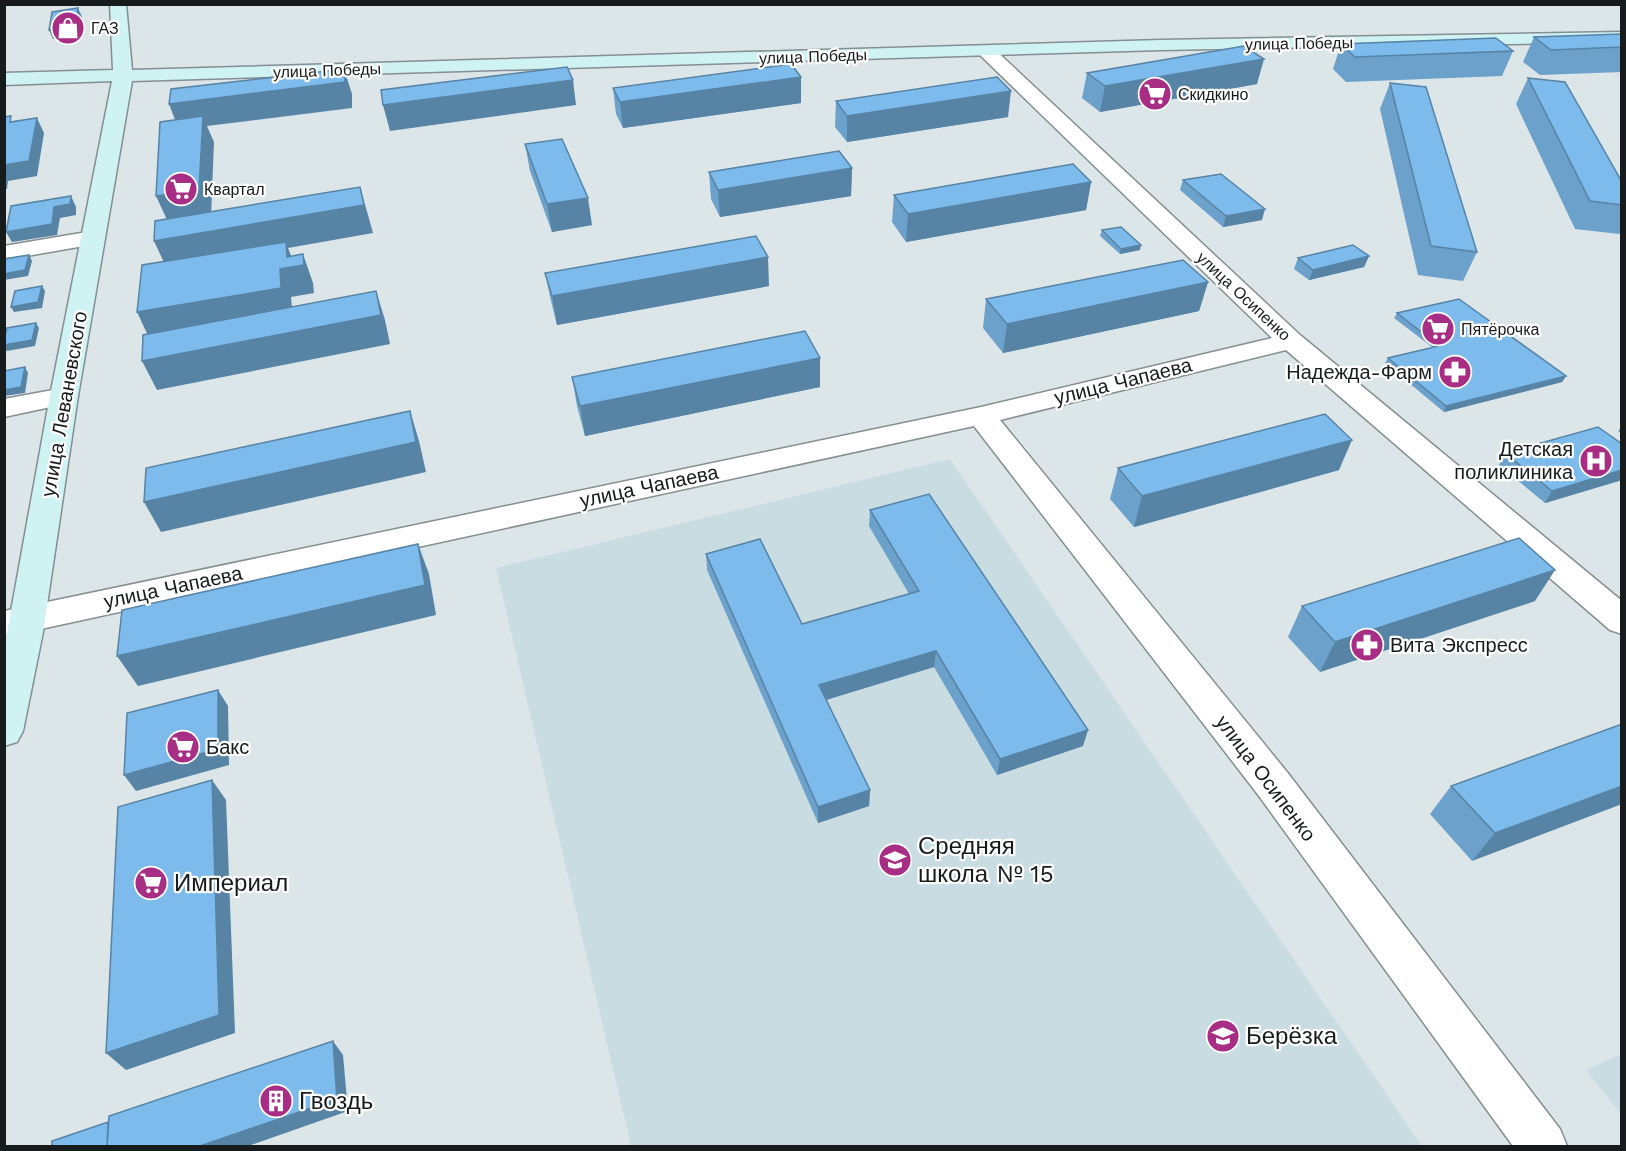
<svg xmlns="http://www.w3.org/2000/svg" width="1626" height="1151" viewBox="0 0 1626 1151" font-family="'Work Sans',sans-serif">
  <rect width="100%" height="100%" fill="#dce6e9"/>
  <!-- built -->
  <g fill="#c9dce2">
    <polygon points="950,459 1294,960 1422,1146 631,1146 496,568"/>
    <polygon points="1621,1054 1621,1114 1586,1070"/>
  </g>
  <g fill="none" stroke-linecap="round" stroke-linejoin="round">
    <defs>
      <g id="street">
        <polygon points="986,46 992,47 1300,335 1622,601 1622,634 1610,630 1286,350 1000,420 1287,772 1560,1129 1567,1146 1513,1146 1259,796 974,426 4,637 4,611 981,407 1272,338 980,55 977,51 980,47"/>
        <polygon points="93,231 101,233 105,238 101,243 4,260 4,246"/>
        <polygon points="64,388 74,390 78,396 74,402 4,417 4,399"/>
      </g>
      <polygon id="secondary" points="110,4 126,4 132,70 1161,40 1622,32 1622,42 1161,50 132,81 78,396 43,632 23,731 17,742 4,746 4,650 50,396 112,81 4,85 4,73 113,70"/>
    </defs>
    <!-- street casing -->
    <use href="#street" stroke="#858e91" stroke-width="3"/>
    <!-- secondary casing -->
    <use href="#secondary" stroke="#858e91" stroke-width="3"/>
    <!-- street -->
    <use href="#street" fill="#fff" fill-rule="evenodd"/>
    <!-- secondary -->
    <use href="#secondary" fill="#cff2f2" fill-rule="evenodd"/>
  </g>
  <!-- wall -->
  <g fill="#6ba1cb">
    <polygon points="1622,34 1622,72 1540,75 1523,62 1534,37"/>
    <polygon points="1341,44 1513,51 1502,76 1346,82 1333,69"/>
    <polygon points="1087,73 1257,84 1100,112 1082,98"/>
    <polygon points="1528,78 1622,182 1622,231 1619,234 1575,229 1516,104"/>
    <polygon points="1390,83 1477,252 1463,281 1418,275 1380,109"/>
    <polygon points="613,88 801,103 623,128 616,114"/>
    <polygon points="836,101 1008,117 847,142 835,127"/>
    <polygon points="525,144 592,225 552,232 530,171"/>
    <polygon points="852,168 851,196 720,217 711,199 709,172"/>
    <polygon points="1183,180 1262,220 1223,227 1180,190"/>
    <polygon points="1091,182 1086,210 906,242 892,222 894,195"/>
    <polygon points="1102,230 1140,250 1120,254 1100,236"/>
    <polygon points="1369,256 1364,267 1309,280 1294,269 1298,258"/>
    <polygon points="545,273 769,286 557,325 551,301"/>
    <polygon points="1208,282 1199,311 1003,353 983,328 986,299"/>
    <polygon points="1397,313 1566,376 1562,382 1444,412 1385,363 1388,358 1432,347 1394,318"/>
    <polygon points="572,377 820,387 585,436 577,406"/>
    <polygon points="1622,426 1622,434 1618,431"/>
    <polygon points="1622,444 1622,480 1545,503 1499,465 1505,453"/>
    <polygon points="1118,468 1339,470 1134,527 1110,499"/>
    <polygon points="870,510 1083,746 997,775 934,667 826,700 870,790 869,806 818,823 707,570 706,554 802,624 909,594 869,526"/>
    <polygon points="1535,601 1320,672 1288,637 1302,606"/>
    <polygon points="1622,724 1472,861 1430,814 1451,786"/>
  </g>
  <!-- shaded-wall -->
  <g fill="#5783a5">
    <polygon points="78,8 82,17 80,35 53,39 49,30"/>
    <polygon points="1264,59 1257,84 1100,112 1105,86"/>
    <polygon points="344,69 352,94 352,108 207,126 214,142 211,217 169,224 156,196 179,130 169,104"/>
    <polygon points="801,77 801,103 623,128 620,102"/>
    <polygon points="573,80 576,105 390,131 383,105"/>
    <polygon points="1011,91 1008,117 847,142 847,116"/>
    <polygon points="37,118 44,133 37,176 8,181 7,189 4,189 4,165"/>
    <polygon points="852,168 851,196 720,217 718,190"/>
    <polygon points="1091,182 1086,210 906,242 908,214"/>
    <polygon points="360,187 368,215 373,233 288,248 295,266 303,254 313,283 314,293 291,297 293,317 151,342 137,312 167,269 154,241"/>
    <polygon points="71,196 76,207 76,215 60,218 57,235 12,242 6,232 54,207"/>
    <polygon points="588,198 592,225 552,232 547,204"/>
    <polygon points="1265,209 1262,220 1223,227 1226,216"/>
    <polygon points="1141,245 1140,250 1120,254 1121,249"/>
    <polygon points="29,255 32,261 28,276 4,280 4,274"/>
    <polygon points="1369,256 1364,267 1309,280 1313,270"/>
    <polygon points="768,257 769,286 557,325 552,296"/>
    <polygon points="1208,282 1199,311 1003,353 1007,324"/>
    <polygon points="42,286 45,291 42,308 14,312 11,307"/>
    <polygon points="376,291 385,320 390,344 157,390 142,361"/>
    <polygon points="36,323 39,328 35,346 7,351 4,348 4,345"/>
    <polygon points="820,358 820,387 585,436 580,406"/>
    <polygon points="25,367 28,373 25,393 4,396 4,390"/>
    <polygon points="1566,376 1562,382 1444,412 1446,406"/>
    <polygon points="410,411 419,441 426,472 161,532 144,502"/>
    <polygon points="1352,440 1339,470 1134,527 1142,496"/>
    <polygon points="1622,470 1622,480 1545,503 1552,491"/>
    <polygon points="418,544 429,574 436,615 138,686 117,656"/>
    <polygon points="1555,570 1535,601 1320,672 1335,642"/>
    <polygon points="936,651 934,667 819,702 819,685"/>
    <polygon points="218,690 228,706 229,765 136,791 124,775"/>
    <polygon points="1088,730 1083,746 997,775 1000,759"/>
    <polygon points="212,780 226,800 235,1033 126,1070 106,1053"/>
    <polygon points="1622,786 1622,804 1472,861 1495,833"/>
    <polygon points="870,790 869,806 818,823 818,807"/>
    <polygon points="333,1041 343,1055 348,1111 248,1146 201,1146"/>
  </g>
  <!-- building -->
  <g fill="#7cbbec" stroke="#5783a5" stroke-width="1.5">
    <polygon points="78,8 76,26 49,30 52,12"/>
    <polygon points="1622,34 1622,47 1551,50 1534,37"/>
    <polygon points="1496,38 1513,51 1355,57 1341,44"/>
    <polygon points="1244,46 1264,59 1105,86 1087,73"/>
    <polygon points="791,64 801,77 620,102 613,88"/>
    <polygon points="567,67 573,80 383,105 381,90"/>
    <polygon points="344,69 345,82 169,104 171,89"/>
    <polygon points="997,77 1011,91 847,116 836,101"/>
    <polygon points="1528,78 1565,82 1622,182 1622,205 1590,201"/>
    <polygon points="1390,83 1426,87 1477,252 1431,246"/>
    <polygon points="11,116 10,122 37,118 29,161 4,165 4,117"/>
    <polygon points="203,116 199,190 156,196 160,122"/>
    <polygon points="562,139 588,198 547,204 525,144"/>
    <polygon points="839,151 852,168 718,190 709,172"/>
    <polygon points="1073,164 1091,182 908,214 894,195"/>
    <polygon points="1221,174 1265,209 1226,216 1183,180"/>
    <polygon points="360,187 364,205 154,241 155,221"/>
    <polygon points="71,196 70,204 54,207 52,224 6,232 11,206"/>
    <polygon points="1121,227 1141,245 1121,249 1102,230"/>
    <polygon points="756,236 768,257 552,296 545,273"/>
    <polygon points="286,242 287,257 303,254 304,265 280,269 281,288 137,312 142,265"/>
    <polygon points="1353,245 1369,256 1313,270 1298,258"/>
    <polygon points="29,255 25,270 4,274 4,259"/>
    <polygon points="1183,260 1208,282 1007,324 986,299"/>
    <polygon points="42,286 38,302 11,307 15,291"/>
    <polygon points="376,291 381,315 142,361 143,335"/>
    <polygon points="1459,299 1566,376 1446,406 1388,358 1439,346 1397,313"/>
    <polygon points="36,323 32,340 4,345 4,340 7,328"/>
    <polygon points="805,331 820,358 580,406 572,377"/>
    <polygon points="25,367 21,387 4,390 4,371"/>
    <polygon points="410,411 416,442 144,502 146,468"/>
    <polygon points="1325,414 1352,440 1142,496 1118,468"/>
    <polygon points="1598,427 1622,444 1622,470 1552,491 1505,453"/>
    <polygon points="929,494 1088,730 1000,759 936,651 819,685 870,790 818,807 706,554 760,539 802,624 919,591 870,510"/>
    <polygon points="1519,538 1555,570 1335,642 1302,606"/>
    <polygon points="418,544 425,585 117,656 122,610"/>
    <polygon points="218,690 218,749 124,775 127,713"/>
    <polygon points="1622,724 1622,786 1495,833 1451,786"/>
    <polygon points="212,780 219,1015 106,1053 118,807"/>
    <polygon points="333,1041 337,1099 200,1146 107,1146 109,1116"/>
    <polygon points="108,1122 107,1146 52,1146 52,1141"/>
  </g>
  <!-- icons -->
  <defs>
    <symbol id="shop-disc" viewBox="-11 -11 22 22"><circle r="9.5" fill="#a72e84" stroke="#fff"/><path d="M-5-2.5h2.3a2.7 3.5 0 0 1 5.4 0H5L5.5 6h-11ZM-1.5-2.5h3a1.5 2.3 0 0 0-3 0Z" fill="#fff"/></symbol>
    <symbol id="supermarket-disc" viewBox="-11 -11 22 22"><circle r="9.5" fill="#a72e84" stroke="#fff"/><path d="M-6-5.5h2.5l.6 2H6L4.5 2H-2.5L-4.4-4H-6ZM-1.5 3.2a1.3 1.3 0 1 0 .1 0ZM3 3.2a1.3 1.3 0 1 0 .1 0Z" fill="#fff"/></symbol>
    <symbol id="pharmacy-disc" viewBox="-11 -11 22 22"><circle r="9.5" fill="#a72e84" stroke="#fff"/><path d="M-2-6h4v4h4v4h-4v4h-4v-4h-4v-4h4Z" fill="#fff"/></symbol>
    <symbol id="hospital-disc" viewBox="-11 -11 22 22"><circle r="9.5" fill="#a72e84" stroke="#fff"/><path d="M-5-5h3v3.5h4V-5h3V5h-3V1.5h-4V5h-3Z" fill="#fff"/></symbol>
    <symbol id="school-disc" viewBox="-11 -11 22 22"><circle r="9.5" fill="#a72e84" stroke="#fff"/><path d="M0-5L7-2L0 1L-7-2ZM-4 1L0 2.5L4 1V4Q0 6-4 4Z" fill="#fff"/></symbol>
    <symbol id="building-disc" viewBox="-11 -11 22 22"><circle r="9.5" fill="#a72e84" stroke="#fff"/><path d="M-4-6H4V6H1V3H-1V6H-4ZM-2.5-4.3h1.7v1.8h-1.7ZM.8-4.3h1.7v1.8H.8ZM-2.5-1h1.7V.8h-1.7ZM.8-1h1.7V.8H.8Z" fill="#fff"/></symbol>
  </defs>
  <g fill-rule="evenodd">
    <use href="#shop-disc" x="49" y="9" width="38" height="38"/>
    <use href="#supermarket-disc" x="1136" y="75" width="38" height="38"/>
    <use href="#supermarket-disc" x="162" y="170" width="38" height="38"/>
    <use href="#supermarket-disc" x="1419" y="310" width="38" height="38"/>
    <use href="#pharmacy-disc" x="1436" y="353" width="38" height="38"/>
    <use href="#hospital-disc" x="1577" y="442" width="38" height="38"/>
    <use href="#pharmacy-disc" x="1348" y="626" width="38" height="38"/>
    <use href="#supermarket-disc" x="164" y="728" width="38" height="38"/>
    <use href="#school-disc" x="876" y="841" width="38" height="38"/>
    <use href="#supermarket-disc" x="132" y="864" width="38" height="38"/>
    <use href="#school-disc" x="1204" y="1017" width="38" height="38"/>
    <use href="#building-disc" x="257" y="1082" width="38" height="38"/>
  </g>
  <g text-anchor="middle" stroke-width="4.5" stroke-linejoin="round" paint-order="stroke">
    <!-- far-poi labels -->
    <g font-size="16" fill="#181b1c" stroke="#fff" text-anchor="start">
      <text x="91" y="34">ГАЗ</text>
      <text x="1178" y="100">Скидкино</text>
      <text x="204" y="195">Квартал</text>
      <text x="1461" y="335">Пятёрочка</text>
    </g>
    <!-- far-street labels -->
    <g font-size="16" fill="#181b1c" stroke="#fff">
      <text transform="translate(1299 43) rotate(-1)" y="6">улица Победы</text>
      <text transform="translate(813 56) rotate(-2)" y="6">улица Победы</text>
      <text transform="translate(327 70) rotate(-2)" y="6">улица Победы</text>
      <text transform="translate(1244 296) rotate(43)" y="6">улица Осипенко</text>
    </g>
    <!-- poi labels -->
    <g font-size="20" fill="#181b1c" stroke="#fff" text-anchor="end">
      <text x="1432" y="379">Надежда-Фарм</text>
      <text x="1573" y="456">Детская<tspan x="1573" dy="23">поликлиника</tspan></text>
      <text x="1390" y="652" text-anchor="start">Вита Экспресс</text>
      <text x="206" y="754" text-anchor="start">Бакс</text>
    </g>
    <!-- street labels -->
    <g font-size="20" fill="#181b1c" stroke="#fff">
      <text transform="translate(1123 381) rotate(-14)" y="7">улица Чапаева</text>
      <text transform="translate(64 404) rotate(-80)" y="7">улица Леваневского</text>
      <text transform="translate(649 486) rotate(-12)" y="7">улица Чапаева</text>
      <text transform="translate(173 587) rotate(-12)" y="7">улица Чапаева</text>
      <text transform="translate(1266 778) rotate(53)" y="7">улица Осипенко</text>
    </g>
    <!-- near-poi labels -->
    <g font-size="24" fill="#181b1c" stroke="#fff" text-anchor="start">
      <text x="918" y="854">Средняя<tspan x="918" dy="28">школа № 15</tspan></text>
      <text x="174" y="891">Империал</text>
      <text x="1246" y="1044">Берёзка</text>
      <text x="299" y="1109">Гвоздь</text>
    </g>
  </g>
  <!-- border -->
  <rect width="1626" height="1151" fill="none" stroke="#181b1c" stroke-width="12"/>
</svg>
